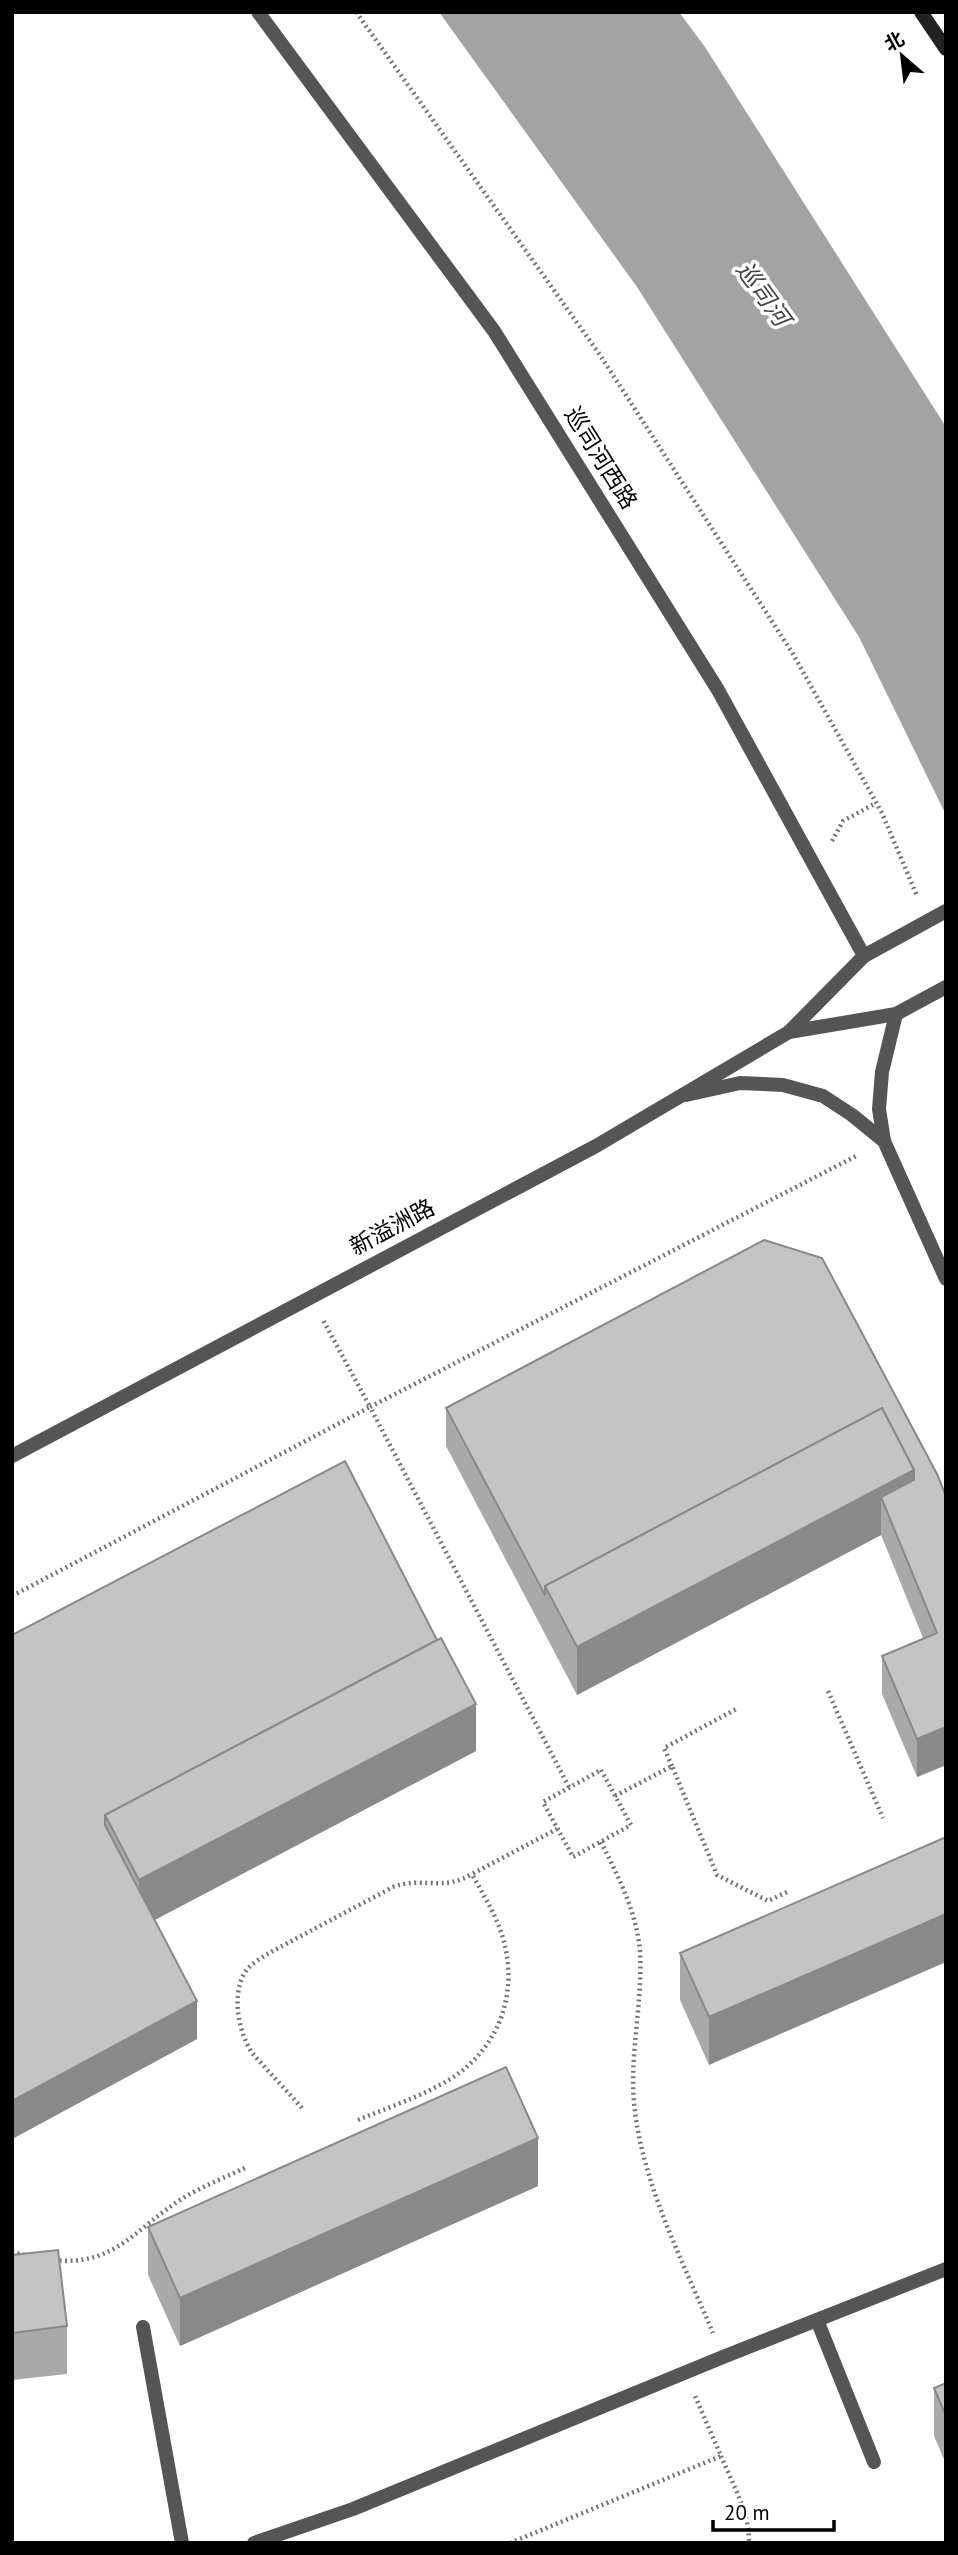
<svg xmlns="http://www.w3.org/2000/svg" width="958" height="2555" viewBox="0 0 958 2555" font-family="'PT Sans','Noto Sans SC',sans-serif">
  <rect width="100%" height="100%" fill="#fff"/>
  <!-- water -->
  <polygon fill="#a3a3a3" points="439,12 679,12 705,47 946,427 946,815 859,637 637,287"/>
  <g fill="none" stroke-linecap="round" stroke-linejoin="round">
    <!-- path -->
    <g stroke="#777" stroke-width="4.5" stroke-dasharray="2 3.5" stroke-linecap="butt">
      <polyline points="356,12 600,355 793,654 882,813 917,896"/>
      <polyline points="832,841 843,821 876,803"/>
      <polyline points="12,1596 370,1407 323,1320"/>
      <polyline points="828,1691 883,1818"/>
      <polyline points="672,1766 664,1748 738,1708"/>
      <polygon points="601,1770 631,1825 573,1857 543,1802"/>
      <polyline points="569,1787 370,1407 858,1155"/>
      <polyline points="615,1796 672,1766 717,1875 768,1901 789,1891"/>
      <path d="M601,1842C618,1876 637,1913 640,1952C643,2005 628,2059 635,2112C645,2189 683,2262 713,2333"/>
      <path d="M302,2108L252,2053C239,2032 232,1999 243,1976C248,1965 260,1959 269,1953L393,1887C423,1876 442,1892 472,1874"/>
      <path d="M358,2120C389,2107 423,2096 452,2078C502,2045 520,1988 501,1932C494,1911 482,1893 472,1874L557,1829"/>
      <polyline points="12,2252 25,2255"/>
      <path d="M54,2260C115,2267 138,2226 183,2198C203,2186 226,2177 247,2167"/>
      <path d="M721,2456C732,2483 750,2513 749,2543"/>
      <polyline points="510,2543 721,2456 695,2396"/>
    </g>
    <!-- minor -->
    <g stroke="#555" stroke-width="14">
      <polyline points="258,12 494,331 718,690 864,956"/>
      <polyline points="896,1014 882,1072 879,1109 884,1141 946,1279"/>
      <polyline points="686,1095 740,1083 783,1085 823,1096 852,1115 884,1141"/>
      <polyline points="817,2320 874,2462"/>
      <polyline points="143,2327 182,2543"/>
      <polyline points="254,2543 353,2509 723,2357 946,2269"/>
    </g>
    <!-- tertiary -->
    <g stroke="#555" stroke-width="14">
      <polyline points="864,956 789,1032 896,1014 946,987"/>
      <polyline points="12,1456 596,1146 789,1032"/>
    </g>
    <!-- secondary -->
    <polyline stroke="#222" stroke-width="14" points="921,12 946,49"/>
    <!-- tertiary-bridge -->
    <polyline stroke="#555" stroke-width="14" points="864,956 946,911"/>
  </g>
  <!-- wall -->
  <g fill="#a9a9a9">
    <polygon points="446,1408 946,1496 946,1765 917,1777 882,1694 882,1656 923,1638 881,1535 577,1695 446,1446"/>
    <polygon points="12,1635 476,1751 155,1920 197,2039 12,2139"/>
    <polygon points="946,1837 709,2065 680,2000 680,1953"/>
    <polygon points="538,2186 180,2346 148,2275 148,2227"/>
    <polygon points="12,2255 67,2326 67,2374 12,2380"/>
    <polygon points="946,2383 946,2464 934,2436 934,2388"/>
  </g>
  <!-- shaded-wall -->
  <g fill="#898989">
    <polygon points="914,1470 914,1518 881,1497 881,1535 577,1695 577,1647"/>
    <polygon points="476,1704 476,1751 139,1928 139,1880"/>
    <polygon points="946,1727 946,1765 917,1777 917,1739"/>
    <polygon points="946,1914 946,1962 709,2065 709,2017"/>
    <polygon points="197,2001 197,2039 12,2139 12,2101"/>
    <polygon points="538,2138 538,2186 180,2346 180,2298"/>
  </g>
  <!-- building -->
  <g fill="#c4c4c4" stroke="#898989" stroke-width="2">
    <polygon points="764,1240 822,1258 937,1474 946,1496 946,1727 917,1739 882,1656 937,1633 881,1497 914,1480 914,1470 882,1408 545,1586 545,1595 446,1408"/>
    <polygon points="882,1408 914,1470 577,1647 545,1586"/>
    <polygon points="345,1461 437,1640 105,1815 105,1825 197,2001 12,2101 12,1635"/>
    <polygon points="441,1638 476,1704 139,1880 105,1815"/>
    <polygon points="946,1837 946,1914 709,2017 680,1953"/>
    <polygon points="506,2067 538,2138 180,2298 148,2227"/>
    <polygon points="58,2250 67,2326 12,2333 12,2255"/>
    <polygon points="946,2383 946,2416 934,2388"/>
  </g>
  <g text-anchor="middle" stroke-width="7" stroke-linejoin="round" paint-order="stroke">
    <!-- street labels -->
    <g font-size="23" fill="#000" stroke="#fff">
      <text transform="translate(601 458) rotate(58)" y="8">巡司河西路</text>
      <text transform="translate(392 1227) rotate(-28)" y="8">新溢洲路</text>
    </g>
    <!-- water labels -->
    <g font-size="24" font-style="italic" fill="#444" stroke="#fff">
      <text transform="translate(763 294) rotate(54)" y="8">巡司河</text>
    </g>
  </g>
  <!-- border -->
  <rect width="958" height="2555" fill="none" stroke="#000000" stroke-width="28"/>
  <!-- north arrow -->
  <g transform="translate(902 56) rotate(332)" stroke="#ffffff" stroke-width="5" paint-order="stroke">
  <path d="M0-5L12 26L0 18L-12 26Z" fill="#000000"/>
  <text y="-10" font-size="19" font-weight="bold" text-anchor="middle" fill="#000000">北</text>
  </g>
  <!-- scale -->
  <path d="M713 2520v10h121v-10" fill="none" stroke="#000000" stroke-width="3.5"/>
  <text x="724" y="2520" font-size="21" fill="#000000" stroke="#ffffff" stroke-width="5" paint-order="stroke">20 m</text>
</svg>
